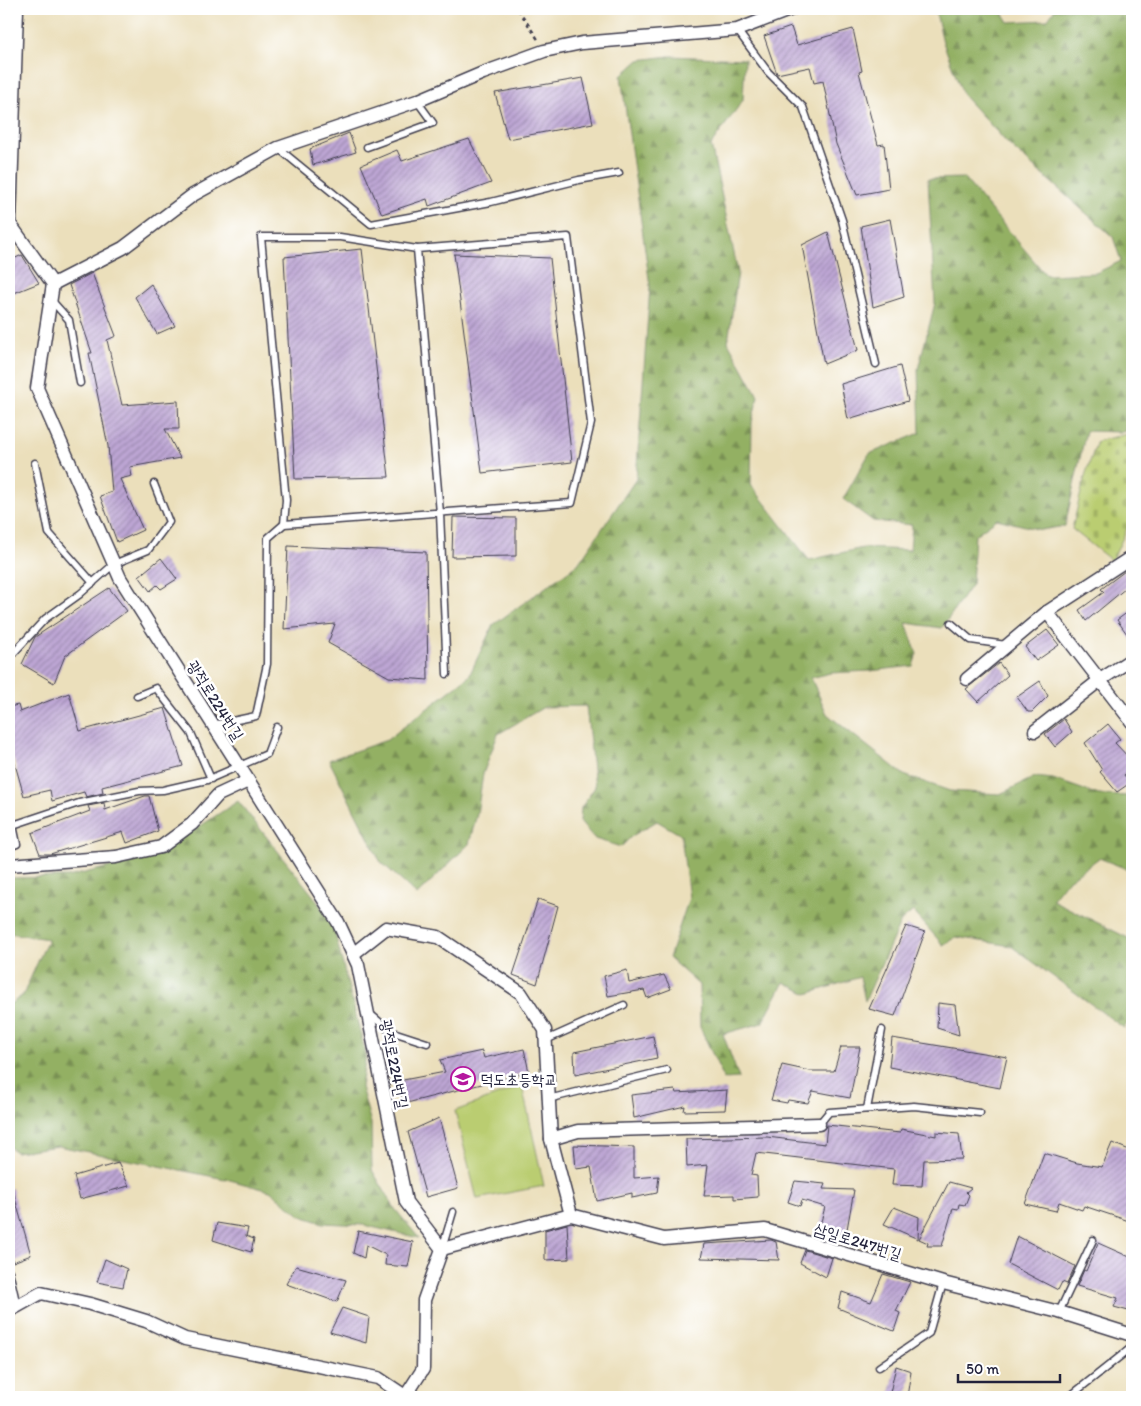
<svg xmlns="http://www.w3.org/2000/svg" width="1141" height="1406" viewBox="0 0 1141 1406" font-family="Itim,'Poor Story',sans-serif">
  <defs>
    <pattern id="forest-firs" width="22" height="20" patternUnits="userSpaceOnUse" patternTransform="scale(1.25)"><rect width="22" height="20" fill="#93b063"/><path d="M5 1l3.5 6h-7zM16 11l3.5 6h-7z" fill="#788f53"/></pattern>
    <pattern id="cemetery-stones" width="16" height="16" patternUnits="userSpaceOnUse" patternTransform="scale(1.25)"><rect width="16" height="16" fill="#bacd71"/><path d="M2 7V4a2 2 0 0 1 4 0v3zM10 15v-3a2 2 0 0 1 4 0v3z" fill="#a0b063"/></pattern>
    <pattern id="building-hatch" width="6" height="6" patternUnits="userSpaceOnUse" patternTransform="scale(1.25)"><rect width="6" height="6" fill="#bda6d4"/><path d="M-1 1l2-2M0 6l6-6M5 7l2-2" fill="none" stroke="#9987ad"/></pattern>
  </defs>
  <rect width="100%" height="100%" fill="#fff"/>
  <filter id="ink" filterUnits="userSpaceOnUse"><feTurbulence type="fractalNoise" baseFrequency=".02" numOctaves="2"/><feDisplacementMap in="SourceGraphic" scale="10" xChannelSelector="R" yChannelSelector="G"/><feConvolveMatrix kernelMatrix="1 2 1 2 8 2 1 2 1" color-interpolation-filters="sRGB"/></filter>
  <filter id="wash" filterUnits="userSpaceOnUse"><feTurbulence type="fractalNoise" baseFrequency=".0096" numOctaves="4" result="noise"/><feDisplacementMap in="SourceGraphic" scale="20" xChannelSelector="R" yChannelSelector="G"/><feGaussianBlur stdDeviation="1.12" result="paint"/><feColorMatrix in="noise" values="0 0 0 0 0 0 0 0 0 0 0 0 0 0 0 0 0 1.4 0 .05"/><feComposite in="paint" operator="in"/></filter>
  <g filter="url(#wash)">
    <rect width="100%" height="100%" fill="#ebdfbb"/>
    <!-- forest -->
    <g fill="url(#forest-firs)" stroke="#5a694f">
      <polygon points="935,9 1000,9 1008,22 1047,20 1055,9 1120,9 1132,22 1132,429 1122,432 1086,431 1065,526 1041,530 997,519 975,535 972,584 942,628 906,623 917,654 913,666 870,671 830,673 811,678 827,714 904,775 950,791 1000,794 1035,777 1053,779 1099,795 1132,796 1132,871 1099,858 1067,881 1052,900 1132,940 1132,1016 1124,1028 1011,946 956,937 943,945 913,911 901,921 865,1001 860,977 807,994 784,982 762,1023 723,1034 739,1078 724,1079 700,1027 699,985 669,958 689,898 681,835 657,821 632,836 621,847 595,839 580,822 581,808 595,787 586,706 544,707 498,734 483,774 477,814 469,844 417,895 380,861 329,760 387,740 469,676 493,625 578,564 636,479 650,286 621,76 639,60 669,56 745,59 743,100 711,145 738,272 728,342 758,396 752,422 751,485 809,560 863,548 910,550 912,525 873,521 843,499 869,454 920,433 918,369 935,303 928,179 964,178 1046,275 1096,273 1121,261 1113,237 1009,145 963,95 943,42"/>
      <polygon points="238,801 315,898 333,926 366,1055 361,1087 371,1123 372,1170 395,1209 419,1238 363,1225 323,1223 301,1216 270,1191 230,1180 58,1146 16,1152 9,1147 9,1005 23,995 48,939 9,933 9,878 68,877 155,856"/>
    </g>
    <!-- cemetery -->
    <polygon fill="url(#cemetery-stones)" stroke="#6e7856" points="1132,433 1132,518 1112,561 1072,529 1085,476 1097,441"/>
    <!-- pitch -->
    <polygon fill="#bacd71" stroke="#6e7856" points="522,1086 544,1186 477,1199 455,1111"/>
    <g id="blocks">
      <!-- building -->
      <g fill="url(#building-hatch)">
        <polygon points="791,27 797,45 853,29 862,71 859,72 878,145 884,144 889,189 857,195 836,144 823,81 814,83 810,67 777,74 764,36"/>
        <polygon points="583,78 593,123 508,139 495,93"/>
        <polygon points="349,133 356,152 313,165 310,149"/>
        <polygon points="469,139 491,183 429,206 427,199 382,214 361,165 397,150 402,161"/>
        <polygon points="890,219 904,297 873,307 861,226"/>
        <polygon points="828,232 858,350 824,364 802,245"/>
        <polygon points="362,249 389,477 295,479 284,257"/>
        <polygon points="454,254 550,258 572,462 482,473"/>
        <polygon points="22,255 39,283 9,295 9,261"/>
        <polygon points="92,273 116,336 107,340 122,405 178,401 179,429 165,429 180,458 130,467 132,476 120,479 143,530 117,542 100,496 112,492 108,446 89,353 92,353 69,285"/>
        <polygon points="151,284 175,326 157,334 135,297"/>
        <polygon points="900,366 908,401 848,419 841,384"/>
        <polygon points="453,517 516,518 516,556 452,557"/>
        <polygon points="288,546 426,552 428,680 389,677 328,643 335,624 284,629"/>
        <polygon points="161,558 177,579 161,589 157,585 150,591 139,576"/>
        <polygon points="1125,571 1132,578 1132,583 1086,621 1079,610 1104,592 1101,589"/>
        <polygon points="109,588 127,611 65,656 54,683 22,664 35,637"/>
        <polygon points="1132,609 1132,641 1117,620"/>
        <polygon points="1047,630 1059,645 1036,661 1025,647"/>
        <polygon points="999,663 1008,675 978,702 966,689"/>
        <polygon points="1040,681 1048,696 1032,712 1028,712 1017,697"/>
        <polygon points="69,693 80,731 165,708 183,766 102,787 103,793 86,797 84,792 52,801 50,790 24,796 9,743 9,707 18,705 20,712"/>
        <polygon points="1064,719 1072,732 1055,747 1045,734"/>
        <polygon points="1108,724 1120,739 1115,743 1132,761 1132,768 1124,775 1130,783 1117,792 1100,772 1102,770 1085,743"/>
        <polygon points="145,796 149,796 158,831 127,843 123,832 50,854 40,854 32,833 90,811 88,806 104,803 105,810"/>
        <polygon points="538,899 558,906 537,984 513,975"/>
        <polygon points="906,926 925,932 895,1016 869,1009"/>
        <polygon points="627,970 629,983 664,975 671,989 647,998 644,990 608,996 604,976"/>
        <polygon points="938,1003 955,1005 959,1035 937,1028"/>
        <polygon points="653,1036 657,1058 575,1075 574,1052"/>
        <polygon points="892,1038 1007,1057 1000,1088 889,1067"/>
        <polygon points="841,1047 860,1047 850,1098 813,1091 808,1103 788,1100 787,1103 771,1100 782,1065 810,1071 834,1071"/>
        <polygon points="524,1049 529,1072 403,1104 398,1081 445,1072 440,1060 482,1051 484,1058"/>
        <polygon points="675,1090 676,1093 727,1090 725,1110 684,1111 685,1106 634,1118 631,1095"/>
        <polygon points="439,1118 458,1188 426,1197 408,1132"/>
        <polygon points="827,1125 900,1133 901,1129 936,1136 936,1132 959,1134 962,1159 924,1160 922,1186 892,1185 894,1169 756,1153 751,1175 757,1176 758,1197 734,1199 734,1195 704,1196 708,1165 687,1167 686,1139 767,1137 825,1144"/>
        <polygon points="1112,1143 1132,1151 1132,1168 1129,1177 1132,1178 1132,1222 1084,1206 1082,1210 1059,1202 1056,1211 1025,1204 1044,1153 1077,1163 1102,1167"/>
        <polygon points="574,1145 634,1147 634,1178 659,1176 657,1193 632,1198 632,1193 597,1201 591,1167 576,1169"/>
        <polygon points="118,1163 129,1186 80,1199 74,1176"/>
        <polygon points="795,1181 825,1184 823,1189 854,1190 846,1235 819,1229 825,1207 802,1200 800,1206 788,1202"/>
        <polygon points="949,1182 971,1188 966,1192 969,1195 965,1205 959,1204 958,1209 953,1208 942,1246 927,1246 928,1243 919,1239"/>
        <polygon points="12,1188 31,1255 13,1262 9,1243 9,1189"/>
        <polygon points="894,1207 919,1217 918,1239 884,1224"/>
        <polygon points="217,1223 248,1228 246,1236 254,1239 251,1252 213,1240"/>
        <polygon points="567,1224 569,1259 545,1260 545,1230"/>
        <polygon points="358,1231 413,1242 408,1267 385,1265 386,1255 366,1245 364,1258 353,1253"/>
        <polygon points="1017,1236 1075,1266 1067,1284 1062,1282 1058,1290 1008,1264"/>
        <polygon points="771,1240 776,1242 779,1260 701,1258 704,1244"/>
        <polygon points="1098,1243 1132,1258 1132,1312 1114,1307 1118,1298 1077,1286 1084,1270 1086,1271"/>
        <polygon points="805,1250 832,1258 826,1277 800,1263"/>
        <polygon points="105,1259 127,1269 123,1287 97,1282"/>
        <polygon points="296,1266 346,1280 337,1302 286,1284"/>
        <polygon points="883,1274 910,1282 896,1311 900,1313 894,1331 838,1308 842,1292 871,1302"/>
        <polygon points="342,1308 369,1317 366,1343 330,1332"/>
        <polygon points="896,1366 911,1371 907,1397 889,1397"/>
      </g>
    </g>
  </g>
  <g filter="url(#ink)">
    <use href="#blocks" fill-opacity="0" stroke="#403e4e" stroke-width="1"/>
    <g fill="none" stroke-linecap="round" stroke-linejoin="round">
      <defs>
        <g id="service">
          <polyline points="737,30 768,72 803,107 842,220 876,364"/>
          <polyline points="367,147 433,123 417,101"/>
          <polyline points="278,148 371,224 491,202 579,180 619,173"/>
          <polyline points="52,301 69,320 80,383"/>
          <polyline points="35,463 49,533 93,583"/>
          <polyline points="284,524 286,500 261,237 340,237 417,249"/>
          <polyline points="951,623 971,640 1006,645"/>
          <polyline points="9,658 45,619 80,594 114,564 148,550 169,522 154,484"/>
          <polyline points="137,696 156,688 191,733 211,779"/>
          <polyline points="213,725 256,716 267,664 268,538 284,524 572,503 591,423 568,237 417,249 440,513 447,674"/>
          <polyline points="9,847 17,844 13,825 79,803 139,791 163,790 207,780 267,754 277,727"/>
          <polyline points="369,1013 390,1031 427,1043"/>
          <polyline points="546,1040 624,1005"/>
          <polyline points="548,1099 667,1070"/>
          <polyline points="867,1109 882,1030"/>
          <polyline points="819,1124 829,1112 914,1106 980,1113"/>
          <polyline points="442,1249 453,1212"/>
          <polyline points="9,1271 17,1306"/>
          <polyline points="1059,1312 1093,1240"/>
          <polyline points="879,1367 929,1333 943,1283"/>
          <polyline points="1069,1397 1132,1347"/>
        </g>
        <g id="minor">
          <polyline points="17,9 10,224 53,284 37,388 120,578 338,922 358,965 406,1202 442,1249 424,1300 423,1369 405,1397"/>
          <polyline points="53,284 123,248 193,195 278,148 417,101 483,73 544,51 582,43 737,30 792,9"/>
          <polyline points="1047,612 1132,722"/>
          <polyline points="967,679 1047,612 1130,558 1132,561"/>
          <polyline points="1035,731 1100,680 1132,659"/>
          <polyline points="9,865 116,857 161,847 192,824 218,795 248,781"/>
          <polyline points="353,954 386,928 438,937 521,993 545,1030 551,1139"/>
          <polyline points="571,1215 551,1139 578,1131 819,1124"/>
          <polyline points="442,1249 571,1215 664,1239 765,1230 943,1283 1059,1312 1132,1335"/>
          <polyline points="9,1311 41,1293 90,1304 146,1321 185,1339 378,1378 405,1396"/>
        </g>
      </defs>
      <!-- service casing -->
      <use href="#service" stroke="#403e4e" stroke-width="9"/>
      <!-- minor casing -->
      <use href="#minor" stroke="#403e4e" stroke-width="15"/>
      <!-- path -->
      <polyline stroke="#403e4e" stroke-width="2.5" stroke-dasharray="4 4" stroke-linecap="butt" points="518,9 539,41"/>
      <!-- service -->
      <use href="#service" stroke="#fff" stroke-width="6"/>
      <!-- minor -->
      <use href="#minor" stroke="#fff" stroke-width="12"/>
    </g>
  </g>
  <!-- icons -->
  <defs>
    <symbol id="school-ring" viewBox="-11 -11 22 22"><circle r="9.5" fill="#fff" stroke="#b5179e" stroke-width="1.5"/><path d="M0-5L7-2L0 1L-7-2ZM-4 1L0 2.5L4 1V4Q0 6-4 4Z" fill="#b5179e"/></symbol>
  </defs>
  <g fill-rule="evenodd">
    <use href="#school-ring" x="449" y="1065" width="28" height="28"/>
  </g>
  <g text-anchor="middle" stroke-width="5" stroke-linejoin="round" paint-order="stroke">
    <!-- street labels -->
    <g font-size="16" fill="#22223b" stroke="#fff">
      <text transform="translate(216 700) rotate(58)" y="6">광적로224번길</text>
      <text transform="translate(395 1064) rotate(79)" y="6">광적로224번길</text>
      <text transform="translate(858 1241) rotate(17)" y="6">삼일로247번길</text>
    </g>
    <!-- poi labels -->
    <g font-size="16" fill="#22223b" stroke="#fff" text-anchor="start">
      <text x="480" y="1085">덕도초등학교</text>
    </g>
  </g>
  <!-- margin -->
  <rect width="1141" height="1406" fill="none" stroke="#fff" stroke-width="30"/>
  <!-- scale -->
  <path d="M958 1374v8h102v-8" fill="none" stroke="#22223b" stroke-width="2.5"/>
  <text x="966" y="1374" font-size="15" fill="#22223b" stroke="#ffffff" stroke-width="4" paint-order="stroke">50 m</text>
</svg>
